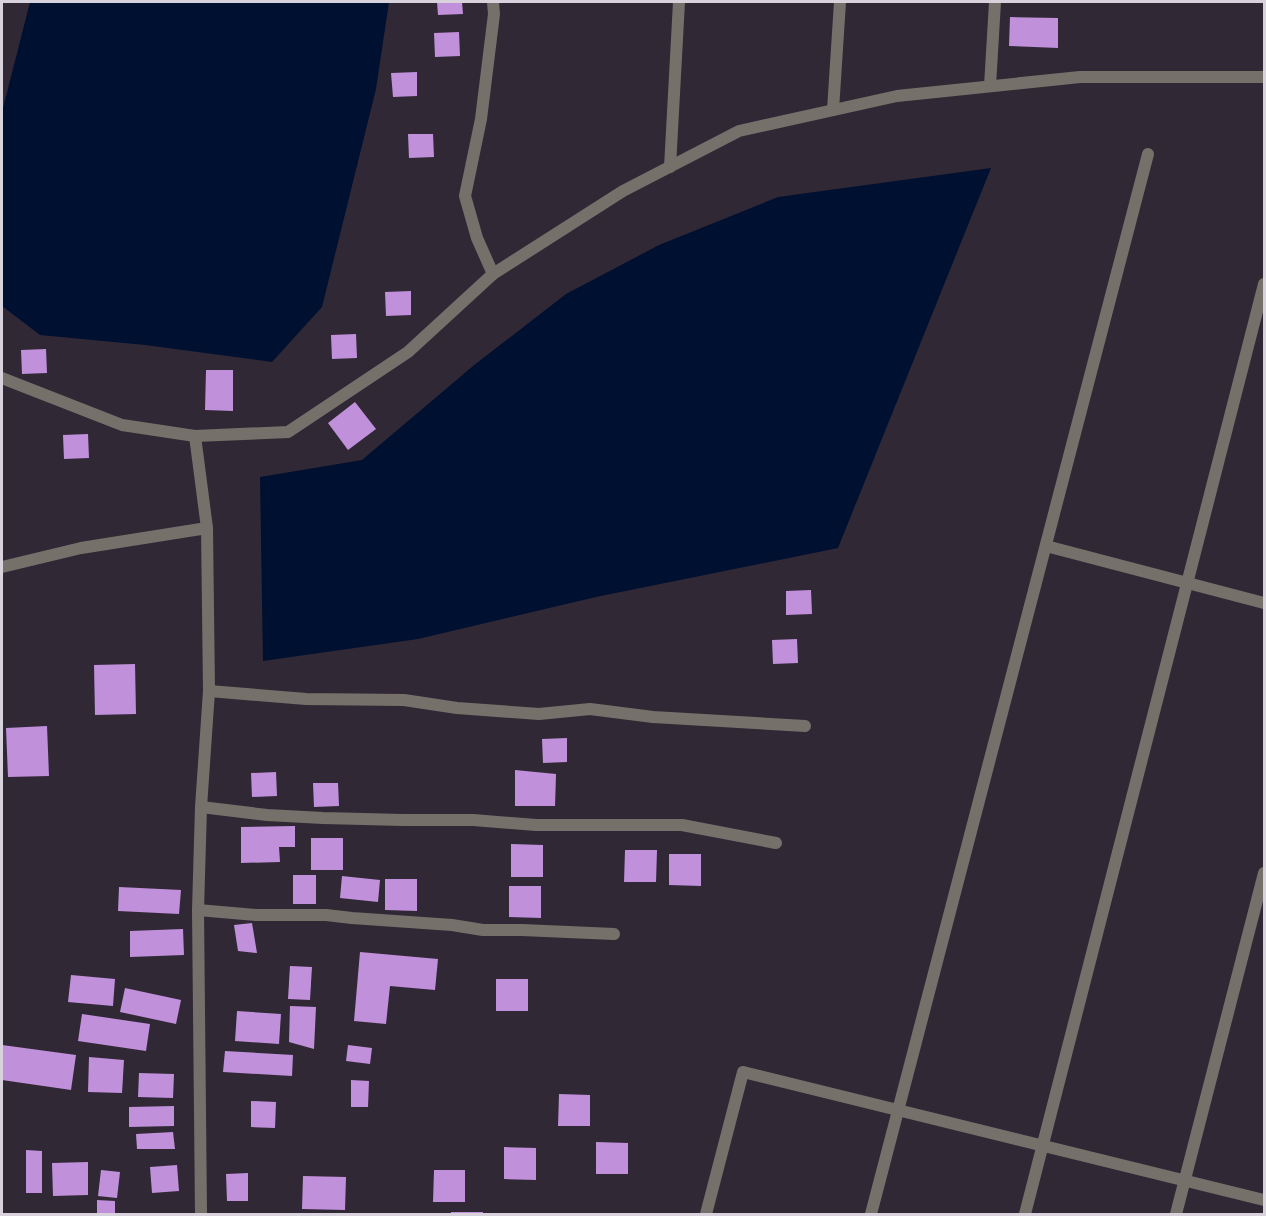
<svg xmlns="http://www.w3.org/2000/svg" width="1266" height="1216" viewBox="0 0 1266 1216" font-family="Poppins,sans-serif">
  <rect width="100%" height="100%" fill="#312836"/>
  <!-- water -->
  <g fill="#001030">
    <polygon points="30,2 389,2 376,89 322,307 272,362 145,345 40,335 2,306 2,112"/>
    <polygon points="991,168 838,548 596,597 418,639 263,661 260,477 362,460 473,366 566,294 659,245 778,197"/>
  </g>
  <!-- building -->
  <g fill="#c090db">
    <polygon points="437,2 462,2 463,14 438,15"/>
    <polygon points="1010,17 1058,18 1058,48 1009,46"/>
    <polygon points="459,32 460,56 435,57 434,33"/>
    <polygon points="417,72 417,96 393,97 391,73"/>
    <polygon points="408,134 433,134 434,157 409,158"/>
    <polygon points="411,291 411,315 386,316 385,292"/>
    <polygon points="356,334 357,358 332,359 331,335"/>
    <polygon points="46,349 47,373 22,374 21,350"/>
    <polygon points="206,370 233,370 233,411 205,410"/>
    <polygon points="355,402 376,429 348,450 328,423"/>
    <polygon points="88,434 89,458 64,459 63,435"/>
    <polygon points="811,590 812,614 786,615 786,591"/>
    <polygon points="797,639 798,663 773,664 772,640"/>
    <polygon points="135,664 136,714 95,715 94,665"/>
    <polygon points="47,726 49,776 8,777 6,728"/>
    <polygon points="567,738 567,762 543,763 542,739"/>
    <polygon points="515,770 556,774 555,806 515,806"/>
    <polygon points="276,772 277,796 252,797 251,773"/>
    <polygon points="313,783 338,783 339,806 314,807"/>
    <polygon points="295,826 295,847 279,847 280,862 241,863 241,827"/>
    <rect x="311" y="838" width="32" height="32"/>
    <polygon points="511,844 543,845 543,877 511,877"/>
    <polygon points="625,850 657,850 656,882 624,882"/>
    <polygon points="669,854 701,854 701,886 669,885"/>
    <rect x="293" y="875" width="23" height="29"/>
    <polygon points="342,876 380,880 378,902 340,898"/>
    <polygon points="385,879 417,879 417,911 385,910"/>
    <polygon points="509,886 541,886 541,918 509,917"/>
    <polygon points="119,887 181,890 179,914 118,911"/>
    <polygon points="252,923 257,953 238,951 234,925"/>
    <polygon points="183,929 184,955 130,957 130,931"/>
    <polygon points="360,952 438,959 435,990 390,986 386,1024 354,1021"/>
    <polygon points="290,966 312,967 310,1000 288,999"/>
    <polygon points="71,975 115,979 113,1006 68,1002"/>
    <rect x="496" y="979" width="32" height="32"/>
    <polygon points="125,988 181,1000 176,1024 120,1012"/>
    <polygon points="290,1006 316,1007 314,1049 289,1042"/>
    <polygon points="237,1011 281,1014 279,1044 235,1041"/>
    <polygon points="82,1014 150,1024 146,1051 78,1041"/>
    <polygon points="2,1045 76,1055 71,1090 2,1080"/>
    <polygon points="348,1045 372,1048 370,1064 346,1061"/>
    <polygon points="225,1051 293,1055 292,1076 223,1072"/>
    <polygon points="89,1057 124,1060 122,1093 88,1092"/>
    <polygon points="139,1073 174,1074 173,1098 138,1097"/>
    <polygon points="351,1080 369,1081 368,1107 351,1107"/>
    <polygon points="559,1094 590,1095 590,1126 558,1126"/>
    <polygon points="251,1101 276,1102 275,1128 251,1127"/>
    <polygon points="174,1106 174,1126 129,1127 129,1107"/>
    <polygon points="173,1132 175,1149 137,1149 136,1134"/>
    <polygon points="596,1142 628,1143 628,1174 596,1174"/>
    <polygon points="504,1147 536,1148 536,1180 504,1179"/>
    <polygon points="26,1150 42,1151 42,1193 26,1193"/>
    <polygon points="88,1162 88,1195 53,1196 52,1163"/>
    <polygon points="177,1165 179,1191 152,1193 150,1167"/>
    <polygon points="101,1170 120,1172 117,1198 98,1196"/>
    <polygon points="434,1170 465,1170 465,1202 433,1202"/>
    <polygon points="248,1173 248,1201 227,1201 226,1174"/>
    <polygon points="303,1176 346,1177 345,1210 302,1209"/>
    <polygon points="97,1200 115,1201 115,1214 97,1214"/>
    <rect x="451" y="1212" width="32" height="2"/>
  </g>
  <g fill="none" stroke-linecap="round" stroke-linejoin="round">
    <!-- minor -->
    <g stroke="#75716a" stroke-width="12">
      <polyline points="990,86 995,2"/>
      <polyline points="833,110 840,2"/>
      <polyline points="670,167 679,2"/>
      <polyline points="493,274 477,238 465,196 481,119 494,14 493,2"/>
      <polyline points="2,378 122,425 195,436 207,528 209,691 201,807 198,910 201,1214"/>
      <polyline points="195,436 288,432 408,352 493,274 623,191 739,131 897,96 1080,77 1264,77"/>
      <polyline points="1046,546 1264,603"/>
      <polyline points="2,567 81,548 207,528"/>
      <polyline points="209,691 306,699 404,700 457,708 539,714 590,709 653,717 805,726"/>
      <polyline points="201,807 267,815 323,818 403,820 473,820 536,825 682,825 776,843"/>
      <polyline points="198,910 256,915 326,915 352,918 452,925 483,930 522,930 614,934"/>
      <polyline points="706,1214 743,1072 1264,1200"/>
      <polyline points="871,1214 1148,154"/>
      <polyline points="1025,1214 1264,284"/>
      <polyline points="1176,1214 1264,873"/>
    </g>
  </g>
  <!-- border -->
  <rect width="1266" height="1216" fill="none" stroke="#d7d2db" stroke-width="6"/>
</svg>
